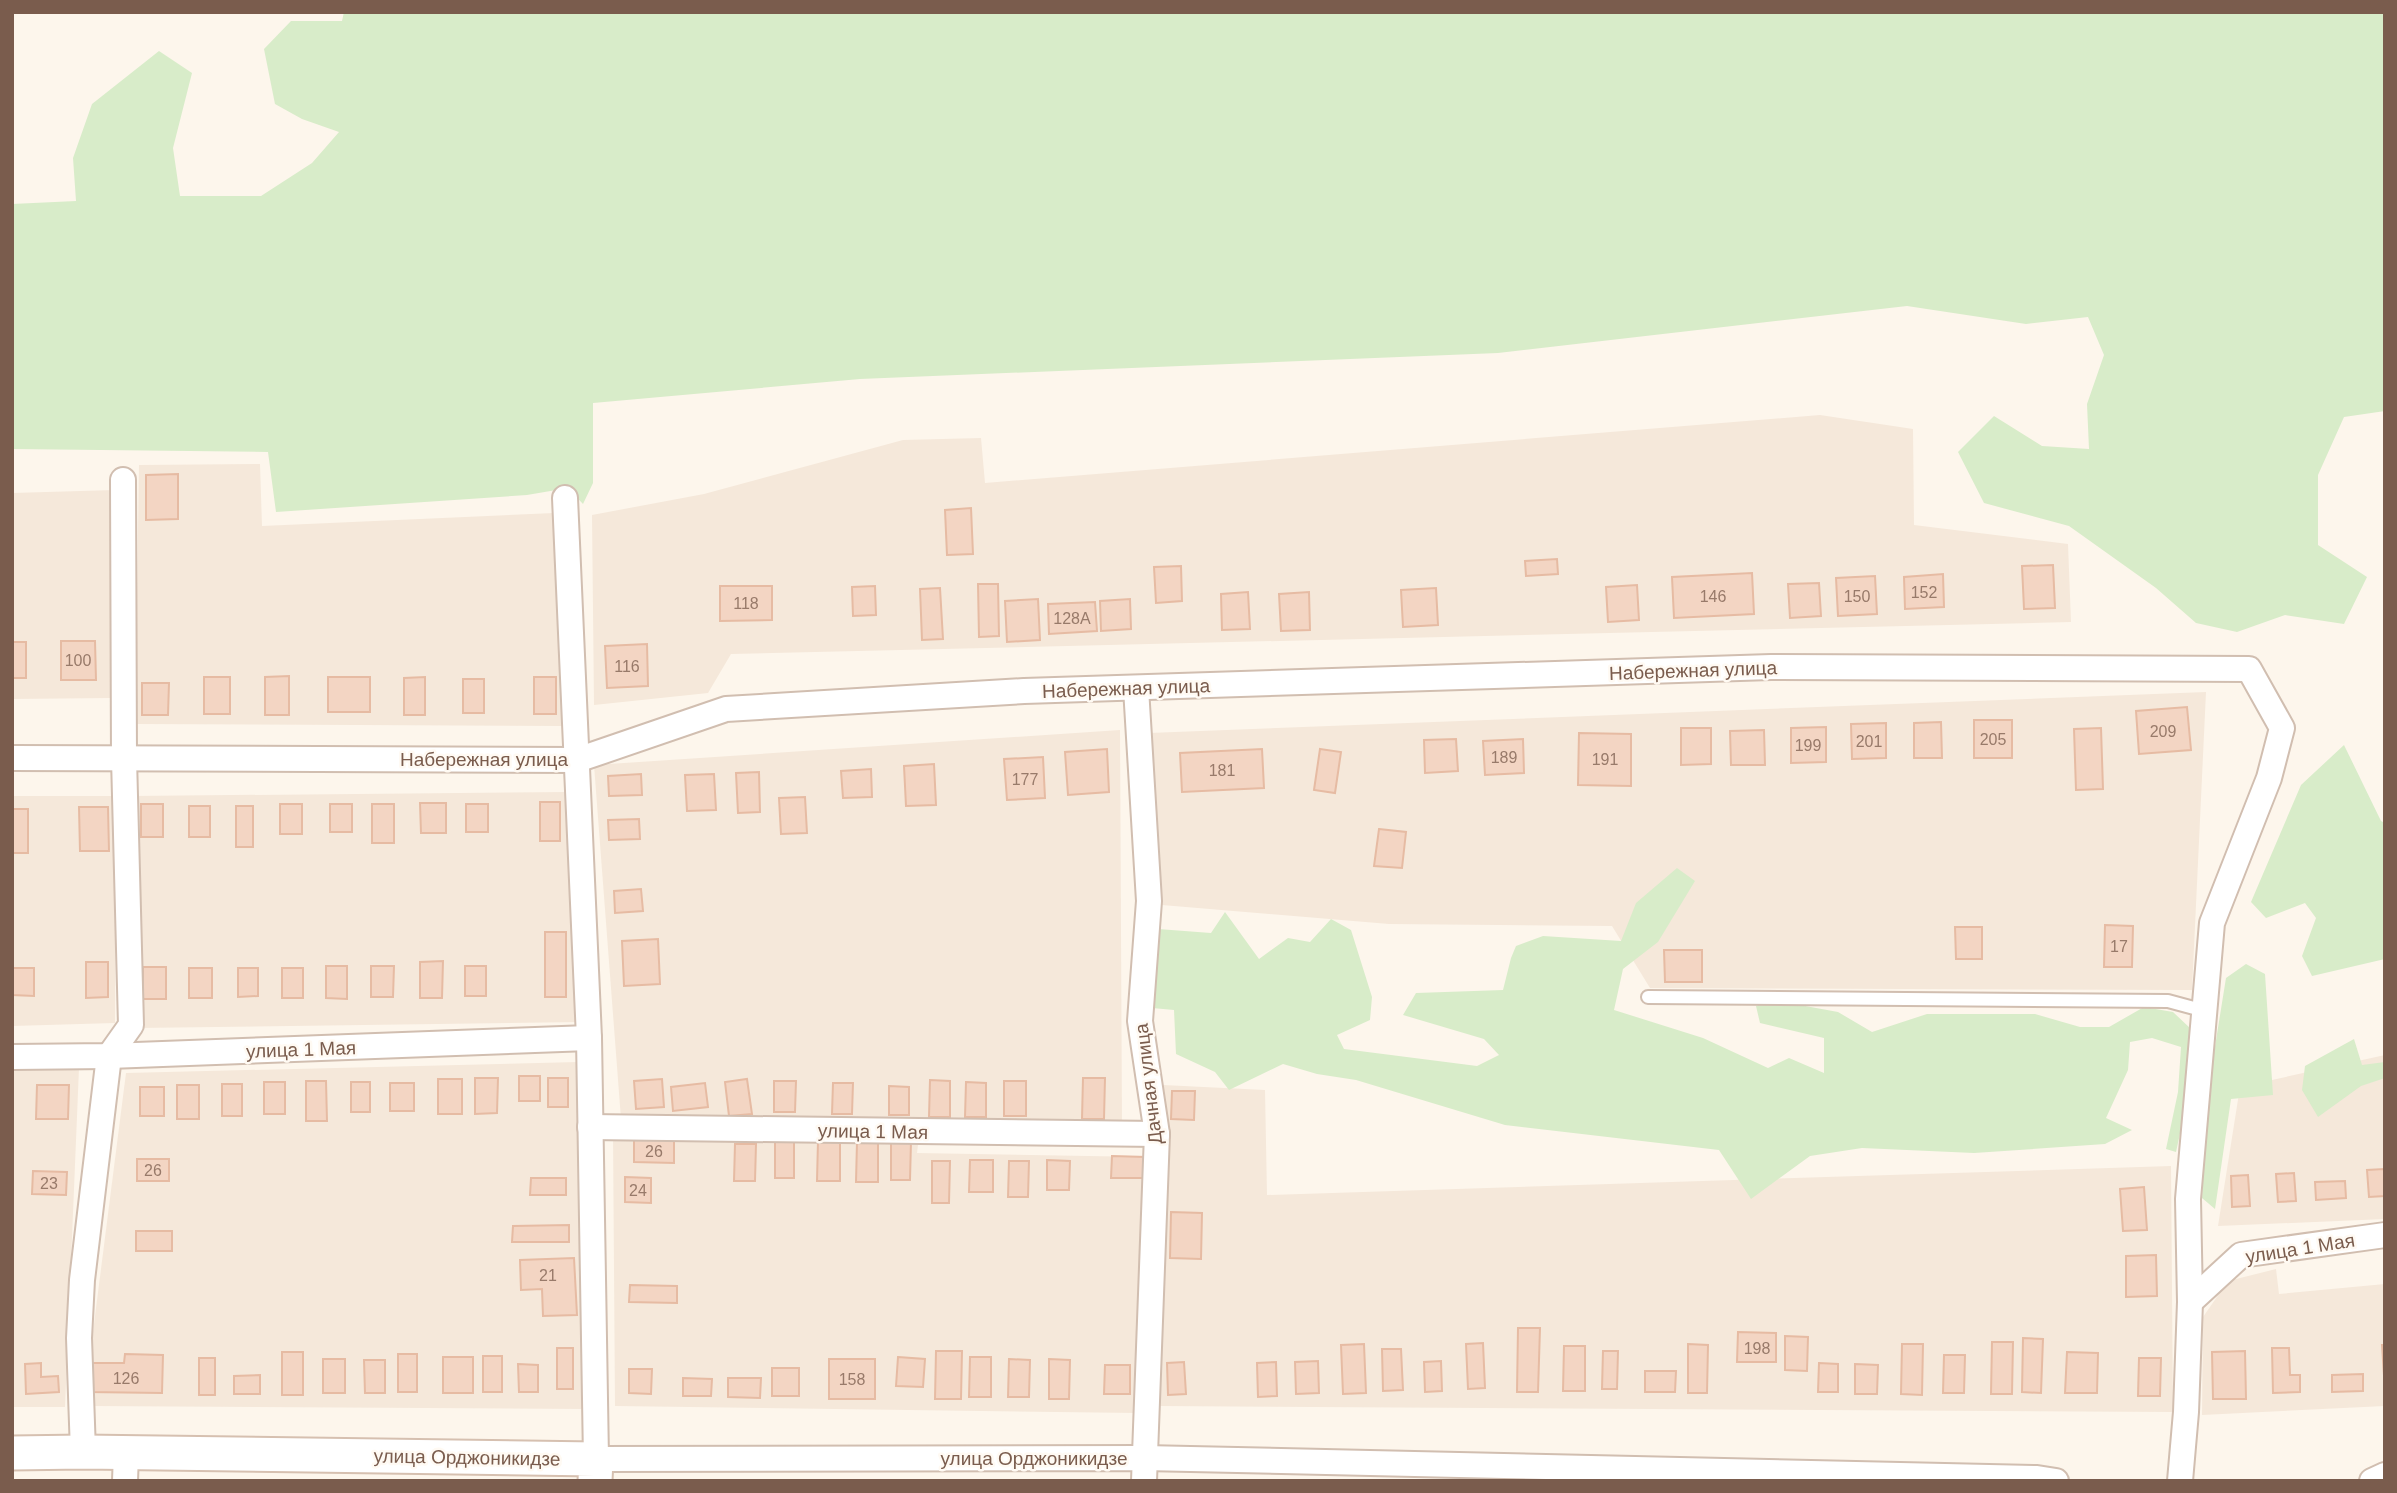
<svg xmlns="http://www.w3.org/2000/svg" width="2397" height="1493" viewBox="0 0 2397 1493" font-family="Helvetica,sans-serif">
  <rect width="100%" height="100%" fill="#fdf6ec"/>
  <!-- residential -->
  <g fill="#f5e8da">
    <polygon points="1820,415 1913,429 1914,525 2068,544 2071,622 731,654 708,693 594,705 592,515 704,494 903,440 981,438 985,483"/>
    <polygon points="260,464 262,526 554,513 564,726 135,724 139,465"/>
    <polygon points="115,490 111,698 12,699 12,493"/>
    <polygon points="2206,692 2192,990 1650,988 1612,926 1389,924 1162,905 1149,733"/>
    <polygon points="1120,730 1122,1126 621,1119 594,765"/>
    <polygon points="569,792 581,1022 137,1028 132,796"/>
    <polygon points="12,796 116,796 115,1023 12,1026"/>
    <polygon points="2385,1055 2385,1219 2218,1226 2240,1087"/>
    <polygon points="578,1062 585,1409 90,1406 89,1363 126,1073"/>
    <polygon points="79,1068 65,1407 12,1407 12,1069"/>
    <polygon points="1163,1085 1265,1090 1267,1195 2171,1166 2173,1412 1159,1406"/>
    <polygon points="613,1132 919,1137 917,1153 1146,1157 1137,1413 615,1406"/>
    <polygon points="2276,1269 2279,1294 2385,1284 2385,1406 2202,1415 2203,1317 2228,1281"/>
  </g>
  <!-- green -->
  <g fill="#d8ecc9">
    <polygon points="344,12 2385,12 2385,411 2344,417 2318,475 2318,545 2367,577 2344,624 2285,615 2237,632 2196,623 2156,588 2069,526 1984,503 1958,452 1994,416 2042,446 2089,449 2087,404 2104,355 2088,317 2026,324 1907,306 1498,353 860,379 593,403 593,483 583,504 568,488 527,495 276,512 268,452 12,449 12,204 76,201 73,158 92,104 159,51 192,73 173,148 180,196 261,196 312,163 339,132 302,119 275,104 264,49 291,21 342,21"/>
    <polygon points="2344,745 2381,821 2385,823 2385,959 2312,976 2302,956 2316,918 2305,903 2266,918 2251,902 2301,785"/>
    <polygon points="1677,868 1695,881 1658,942 1623,969 1614,1010 1703,1038 1768,1068 1789,1058 1824,1073 1824,1038 1760,1023 1756,1006 1773,1000 1838,1012 1872,1032 1927,1014 2035,1014 2080,1027 2109,1027 2144,1007 2173,1012 2191,1029 2194,1069 2176,1152 2166,1149 2178,1092 2181,1047 2152,1038 2130,1042 2128,1070 2106,1118 2132,1130 2105,1144 1974,1153 1862,1148 1810,1156 1751,1199 1719,1150 1505,1125 1356,1080 1317,1074 1283,1064 1229,1090 1215,1072 1176,1054 1174,1010 1152,1008 1158,929 1211,933 1225,912 1259,959 1288,938 1310,942 1331,919 1351,930 1372,997 1370,1020 1337,1035 1344,1049 1477,1066 1499,1055 1484,1039 1403,1015 1416,993 1503,990 1511,958 1516,946 1543,936 1621,941 1636,903"/>
    <polygon points="2246,964 2265,974 2273,1095 2231,1099 2215,1209 2202,1198 2208,1090 2226,978"/>
    <polygon points="2354,1039 2362,1065 2385,1062 2385,1078 2361,1086 2318,1117 2302,1090 2305,1066"/>
  </g>
  <!-- building -->
  <g fill="#f3d5c3" stroke="#e6bba3" stroke-width="2">
    <polygon points="178,474 178,519 146,520 146,475"/>
    <polygon points="971,508 973,554 947,555 945,510"/>
    <polygon points="1557,559 1558,574 1526,576 1525,561"/>
    <polygon points="2053,565 2055,608 2024,609 2022,566"/>
    <polygon points="1181,566 1182,601 1156,603 1154,567"/>
    <polygon points="1752,573 1754,614 1674,618 1672,577"/>
    <polygon points="1943,574 1944,607 1905,609 1904,577"/>
    <polygon points="1875,576 1877,614 1838,616 1836,578"/>
    <polygon points="1819,583 1821,616 1790,618 1788,584"/>
    <polygon points="978,584 998,584 999,636 979,637"/>
    <polygon points="1637,585 1639,620 1608,622 1606,587"/>
    <polygon points="720,586 772,586 772,620 720,621"/>
    <polygon points="875,586 876,615 853,616 852,587"/>
    <polygon points="940,588 943,639 922,640 920,589"/>
    <polygon points="1436,588 1438,625 1403,627 1401,590"/>
    <polygon points="1248,592 1250,629 1222,630 1221,594"/>
    <polygon points="1309,592 1310,630 1281,631 1279,594"/>
    <polygon points="1038,599 1040,640 1007,642 1005,601"/>
    <polygon points="1130,599 1131,629 1101,631 1100,601"/>
    <polygon points="1095,602 1097,631 1049,634 1048,604"/>
    <polygon points="61,641 95,641 96,680 61,680"/>
    <rect x="12" y="642" width="14" height="36"/>
    <polygon points="647,644 648,686 607,688 605,646"/>
    <polygon points="289,676 289,715 265,715 265,677"/>
    <rect x="204" y="677" width="26" height="37"/>
    <rect x="328" y="677" width="42" height="35"/>
    <polygon points="425,677 425,715 404,715 404,678"/>
    <rect x="534" y="677" width="22" height="37"/>
    <rect x="463" y="679" width="21" height="34"/>
    <polygon points="142,683 169,683 168,715 142,715"/>
    <polygon points="2187,707 2191,750 2139,754 2136,711"/>
    <rect x="1974" y="720" width="38" height="38"/>
    <polygon points="1941,722 1942,758 1914,758 1914,723"/>
    <polygon points="1886,723 1886,758 1852,759 1851,724"/>
    <polygon points="1826,727 1826,762 1791,763 1791,728"/>
    <polygon points="1681,728 1711,728 1711,764 1681,765"/>
    <polygon points="2101,728 2103,789 2076,790 2074,729"/>
    <polygon points="1764,730 1765,765 1731,765 1730,731"/>
    <polygon points="1579,733 1631,734 1631,786 1578,785"/>
    <polygon points="1456,739 1458,771 1425,773 1424,740"/>
    <polygon points="1523,739 1524,773 1485,775 1483,741"/>
    <polygon points="1107,749 1109,792 1068,795 1065,752"/>
    <polygon points="1262,749 1264,788 1182,792 1180,753"/>
    <polygon points="1320,749 1341,752 1335,793 1314,790"/>
    <polygon points="1043,757 1045,798 1007,800 1004,759"/>
    <polygon points="934,764 936,805 906,806 904,766"/>
    <polygon points="871,769 872,797 843,798 841,771"/>
    <polygon points="759,772 760,812 738,813 736,773"/>
    <polygon points="641,774 642,795 609,796 608,776"/>
    <polygon points="714,774 716,810 687,811 685,775"/>
    <polygon points="805,797 807,833 781,834 779,798"/>
    <rect x="540" y="802" width="20" height="39"/>
    <polygon points="420,803 446,803 446,833 421,833"/>
    <rect x="141" y="804" width="22" height="33"/>
    <rect x="280" y="804" width="22" height="30"/>
    <rect x="330" y="804" width="22" height="28"/>
    <rect x="372" y="804" width="22" height="39"/>
    <rect x="466" y="804" width="22" height="28"/>
    <rect x="189" y="806" width="21" height="31"/>
    <rect x="236" y="806" width="17" height="41"/>
    <polygon points="79,807 108,807 109,851 80,851"/>
    <rect x="12" y="809" width="16" height="44"/>
    <polygon points="639,819 640,839 609,840 608,820"/>
    <polygon points="1379,829 1406,832 1402,868 1374,866"/>
    <polygon points="641,889 643,911 615,913 614,891"/>
    <polygon points="2105,925 2133,926 2132,967 2104,967"/>
    <polygon points="1955,927 1982,927 1982,959 1956,959"/>
    <rect x="545" y="932" width="21" height="65"/>
    <polygon points="658,939 660,984 624,986 622,941"/>
    <polygon points="1664,950 1702,950 1702,982 1665,982"/>
    <polygon points="443,961 442,998 420,998 420,962"/>
    <polygon points="86,962 108,962 108,997 86,998"/>
    <polygon points="326,966 347,966 347,999 326,998"/>
    <polygon points="371,966 394,966 393,997 371,997"/>
    <rect x="465" y="966" width="21" height="30"/>
    <rect x="143" y="967" width="23" height="32"/>
    <polygon points="13,968 34,968 34,996 12,995"/>
    <rect x="189" y="968" width="23" height="30"/>
    <polygon points="238,968 258,968 258,996 238,997"/>
    <rect x="282" y="968" width="21" height="30"/>
    <rect x="519" y="1076" width="21" height="25"/>
    <polygon points="475,1078 498,1078 497,1113 475,1114"/>
    <rect x="548" y="1078" width="20" height="29"/>
    <polygon points="1083,1078 1105,1078 1104,1119 1082,1119"/>
    <rect x="438" y="1079" width="24" height="35"/>
    <polygon points="662,1079 664,1107 636,1109 634,1081"/>
    <polygon points="747,1079 752,1114 729,1116 725,1082"/>
    <polygon points="930,1080 950,1081 950,1117 929,1117"/>
    <polygon points="306,1081 326,1081 327,1121 306,1121"/>
    <polygon points="774,1081 796,1081 795,1112 774,1112"/>
    <rect x="1004" y="1081" width="22" height="35"/>
    <rect x="264" y="1082" width="21" height="32"/>
    <rect x="351" y="1082" width="19" height="30"/>
    <polygon points="966,1082 986,1083 986,1117 965,1117"/>
    <rect x="390" y="1083" width="24" height="28"/>
    <polygon points="705,1083 708,1107 673,1111 671,1087"/>
    <polygon points="833,1083 853,1083 852,1114 832,1114"/>
    <rect x="222" y="1084" width="20" height="32"/>
    <polygon points="37,1085 69,1085 68,1119 36,1119"/>
    <rect x="177" y="1085" width="22" height="34"/>
    <polygon points="889,1086 909,1087 909,1115 889,1115"/>
    <rect x="140" y="1087" width="24" height="29"/>
    <polygon points="1172,1091 1195,1091 1194,1120 1171,1119"/>
    <polygon points="634,1139 674,1139 674,1163 634,1162"/>
    <polygon points="818,1141 840,1142 840,1181 817,1181"/>
    <polygon points="891,1141 911,1141 910,1180 891,1180"/>
    <rect x="775" y="1142" width="19" height="36"/>
    <polygon points="857,1142 878,1142 878,1182 856,1182"/>
    <polygon points="735,1144 756,1144 755,1181 734,1181"/>
    <polygon points="1112,1156 1146,1157 1146,1178 1111,1178"/>
    <rect x="137" y="1159" width="32" height="22"/>
    <polygon points="970,1160 993,1160 993,1192 969,1192"/>
    <polygon points="1047,1160 1070,1161 1069,1190 1047,1190"/>
    <polygon points="932,1161 950,1161 949,1203 932,1203"/>
    <polygon points="1009,1161 1029,1161 1028,1197 1008,1197"/>
    <polygon points="2384,1169 2385,1196 2369,1197 2367,1170"/>
    <polygon points="33,1171 67,1172 66,1195 32,1194"/>
    <polygon points="2294,1173 2296,1201 2278,1202 2276,1174"/>
    <polygon points="2248,1175 2250,1206 2232,1207 2231,1176"/>
    <polygon points="625,1177 651,1178 651,1203 625,1202"/>
    <polygon points="531,1178 566,1178 566,1195 530,1195"/>
    <polygon points="2345,1181 2346,1198 2316,1200 2315,1182"/>
    <polygon points="2144,1187 2147,1230 2123,1231 2120,1189"/>
    <polygon points="1171,1212 1202,1213 1201,1259 1170,1258"/>
    <polygon points="569,1225 569,1242 512,1242 513,1226"/>
    <rect x="136" y="1231" width="36" height="20"/>
    <polygon points="2156,1255 2157,1296 2126,1297 2126,1256"/>
    <polygon points="574,1258 577,1315 543,1316 542,1289 521,1290 520,1260"/>
    <polygon points="630,1285 677,1286 677,1303 629,1302"/>
    <polygon points="1518,1328 1540,1328 1538,1392 1517,1392"/>
    <polygon points="1738,1332 1776,1333 1776,1362 1737,1362"/>
    <polygon points="1785,1336 1808,1337 1807,1371 1785,1370"/>
    <polygon points="2023,1338 2043,1339 2041,1393 2022,1392"/>
    <polygon points="1992,1342 2013,1342 2012,1394 1991,1394"/>
    <polygon points="1483,1343 1485,1388 1468,1389 1466,1344"/>
    <polygon points="1364,1344 1366,1393 1343,1394 1341,1345"/>
    <polygon points="1688,1344 1708,1345 1707,1393 1688,1393"/>
    <polygon points="1902,1344 1923,1344 1922,1395 1901,1394"/>
    <polygon points="2382,1345 2385,1345 2385,1391"/>
    <polygon points="1564,1346 1585,1346 1585,1391 1563,1391"/>
    <rect x="557" y="1348" width="16" height="41"/>
    <polygon points="2272,1348 2289,1348 2290,1375 2300,1375 2300,1392 2273,1393"/>
    <polygon points="1382,1349 1401,1349 1403,1390 1383,1391"/>
    <polygon points="936,1351 962,1351 961,1399 935,1399"/>
    <polygon points="1603,1351 1618,1351 1617,1389 1602,1389"/>
    <polygon points="2245,1351 2246,1399 2213,1399 2212,1352"/>
    <rect x="282" y="1352" width="21" height="43"/>
    <polygon points="2067,1352 2098,1353 2097,1393 2065,1393"/>
    <polygon points="125,1354 163,1355 162,1393 88,1392 89,1363 124,1363"/>
    <rect x="398" y="1354" width="19" height="38"/>
    <polygon points="1944,1355 1965,1355 1964,1393 1943,1393"/>
    <rect x="483" y="1356" width="19" height="36"/>
    <rect x="443" y="1357" width="30" height="36"/>
    <polygon points="898,1357 925,1359 923,1387 896,1386"/>
    <polygon points="970,1357 991,1357 991,1397 969,1397"/>
    <rect x="199" y="1358" width="16" height="37"/>
    <polygon points="2139,1358 2161,1358 2160,1396 2138,1396"/>
    <rect x="323" y="1359" width="22" height="34"/>
    <rect x="829" y="1359" width="46" height="40"/>
    <polygon points="1009,1359 1030,1360 1029,1397 1008,1397"/>
    <polygon points="1049,1359 1070,1360 1069,1399 1049,1399"/>
    <polygon points="364,1360 385,1360 385,1393 365,1393"/>
    <polygon points="1318,1361 1319,1393 1296,1394 1295,1362"/>
    <polygon points="1441,1361 1442,1391 1425,1392 1424,1362"/>
    <polygon points="1184,1362 1186,1394 1168,1395 1167,1363"/>
    <polygon points="1276,1362 1277,1396 1258,1397 1257,1363"/>
    <polygon points="41,1363 41,1377 58,1376 59,1392 26,1394 25,1364"/>
    <polygon points="1819,1363 1838,1364 1838,1392 1818,1392"/>
    <polygon points="518,1364 538,1365 538,1392 519,1392"/>
    <polygon points="1855,1364 1878,1365 1877,1394 1855,1394"/>
    <polygon points="1105,1365 1130,1365 1130,1394 1104,1394"/>
    <rect x="772" y="1368" width="27" height="28"/>
    <polygon points="629,1369 652,1369 651,1394 629,1393"/>
    <polygon points="1645,1371 1676,1371 1675,1392 1645,1392"/>
    <polygon points="2363,1374 2363,1391 2332,1392 2332,1375"/>
    <polygon points="260,1375 260,1394 234,1394 234,1376"/>
    <polygon points="683,1378 712,1379 711,1396 683,1396"/>
    <polygon points="728,1378 761,1378 760,1398 728,1397"/>
  </g>
  <g fill="none" stroke-linecap="round" stroke-linejoin="round">
    <defs>
      <polyline id="lane" points="1648,997 2168,1001 2205,1011"/>
      <g id="street">
        <polyline points="565,498 589,1038 596,1459 1144,1458 2037,1478 2056,1481"/>
        <polyline points="1136,688 1149,901 1140,1021 1157,1134 1144,1481"/>
        <polyline points="12,758 577,760 726,709 1024,691 1771,667 2249,669 2282,728 2269,778 2212,923 2188,1199 2190,1302 2186,1412 2180,1481"/>
        <polyline points="12,1057 109,1056 589,1038"/>
        <polyline points="590,1127 1157,1134"/>
        <polyline points="2190,1302 2241,1255 2385,1235"/>
        <polyline points="83,1452 79,1338 82,1280 109,1056 131,1025 124,758 123,480"/>
        <polyline points="125,1481 126,1453"/>
        <polyline points="2372,1481 2385,1475"/>
      </g>
      <polyline id="secondary" points="12,1453 83,1452 596,1459 595,1481"/>
    </defs>
    <!-- lane casing -->
    <use href="#lane" stroke="#d1beb0" stroke-width="16"/>
    <!-- street casing -->
    <use href="#street" stroke="#d1beb0" stroke-width="28"/>
    <!-- secondary casing -->
    <use href="#secondary" stroke="#d6c0b0" stroke-width="37"/>
    <!-- lane -->
    <use href="#lane" stroke="#fff" stroke-width="12"/>
    <!-- street -->
    <use href="#street" stroke="#fff" stroke-width="24"/>
    <!-- secondary -->
    <use href="#secondary" stroke="#fff" stroke-width="33"/>
  </g>
  <g text-anchor="middle" stroke-width="5" stroke-linejoin="round" paint-order="stroke">
    <!-- number labels -->
    <g font-size="16" fill="#987a6a">
      <text x="1924" y="598">152</text>
      <text x="1713" y="602">146</text>
      <text x="1857" y="602">150</text>
      <text x="746" y="609">118</text>
      <text x="1072" y="624">128А</text>
      <text x="78" y="666">100</text>
      <text x="627" y="672">116</text>
      <text x="2163" y="737">209</text>
      <text x="1993" y="745">205</text>
      <text x="1869" y="747">201</text>
      <text x="1808" y="751">199</text>
      <text x="1504" y="763">189</text>
      <text x="1605" y="765">191</text>
      <text x="1222" y="776">181</text>
      <text x="1025" y="785">177</text>
      <text x="2119" y="952">17</text>
      <text x="654" y="1157">26</text>
      <text x="153" y="1176">26</text>
      <text x="49" y="1189">23</text>
      <text x="638" y="1196">24</text>
      <text x="548" y="1281">21</text>
      <text x="1757" y="1354">198</text>
      <text x="126" y="1384">126</text>
      <text x="852" y="1385">158</text>
    </g>
    <!-- street labels -->
    <g font-size="19" fill="#7a5c4d" stroke="#fffaf3">
      <text transform="translate(1693 670) rotate(-2)" y="7">Набережная улица</text>
      <text transform="translate(1126 688) rotate(-2)" y="7">Набережная улица</text>
      <text x="484" y="766">Набережная улица</text>
      <text transform="translate(301 1049) rotate(-2)" y="7">улица 1 Мая</text>
      <text transform="translate(1148 1084) rotate(-97)" y="7">Дачная улица</text>
      <text transform="translate(873 1131) rotate(1)" y="7">улица 1 Мая</text>
      <text transform="translate(2300 1248) rotate(-9)" y="7">улица 1 Мая</text>
      <text transform="translate(467 1457) rotate(1)" y="7">улица Орджоникидзе</text>
      <text x="1034" y="1465">улица Орджоникидзе</text>
    </g>
  </g>
  <!-- border -->
  <rect width="2397" height="1493" fill="none" stroke="#7a5c4d" stroke-width="28"/>
</svg>
